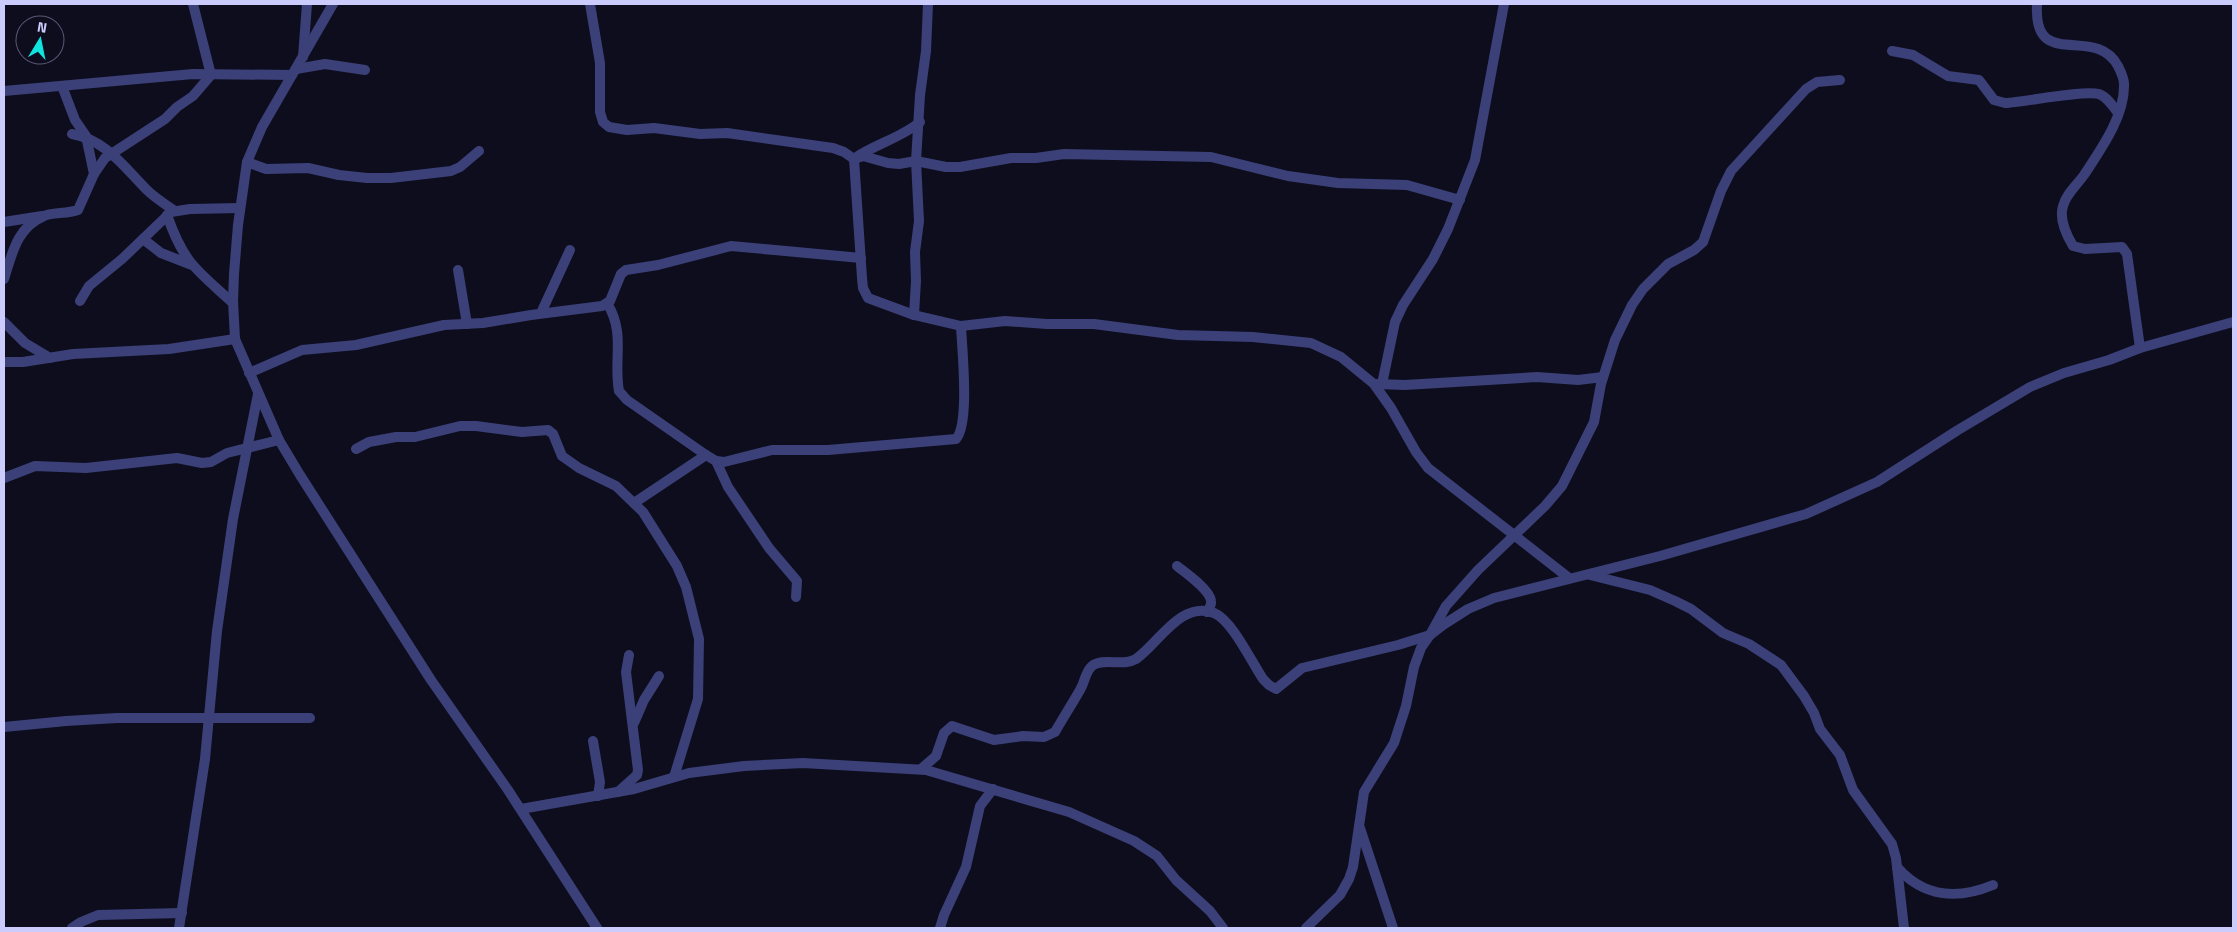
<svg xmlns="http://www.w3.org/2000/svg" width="2237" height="932" viewBox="0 0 2237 932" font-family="'Titillium Web',sans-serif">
  <rect width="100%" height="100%" fill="#0e0d1d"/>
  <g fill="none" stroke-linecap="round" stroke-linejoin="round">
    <!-- minor -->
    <g stroke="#3b4079" stroke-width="10">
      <polyline points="590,4 600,63 600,112 603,122 609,127 627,130 654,128 700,134 727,133 833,148 844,152 854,159 862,278 863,288 868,298 914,315 961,326 1005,321 1047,324 1094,324 1178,335 1253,337 1311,343 1341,357 1374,384 1391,408 1416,452 1428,468 1569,578"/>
      <path d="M2037,4C2033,73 2095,23 2118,66C2121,72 2124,78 2124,84C2125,116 2101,149 2084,175C2077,185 2066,194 2063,206C2059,219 2067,236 2073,246L2085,249L2122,247L2127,254L2140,348"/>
      <path d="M1892,51L1913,55L1948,76L1979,80L1994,100L2005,103C2025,102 2083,90 2099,94C2107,97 2113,106 2118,113"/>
      <polyline points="303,57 307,4"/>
      <polyline points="296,69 325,64 365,70"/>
      <polyline points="62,86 75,120 86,136 94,174"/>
      <polyline points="4,91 193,74 292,75"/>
      <path d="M72,134C106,140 124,167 147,190C155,198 165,204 175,211"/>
      <path d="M855,158C875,144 901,138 920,122"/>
      <polyline points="854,159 863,156 888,163 899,164 916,161 946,167 960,167 1011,158 1036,158 1064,154 1211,157 1288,176 1338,183 1407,185 1460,200"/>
      <polyline points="247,162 266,169 308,168 339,175 367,178 391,178 451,171 460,167 479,151"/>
      <path d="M167,215C184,264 197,270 233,303"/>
      <polyline points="4,222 42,216"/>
      <polyline points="143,239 161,253 192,265"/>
      <polyline points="458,270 467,324"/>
      <path d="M4,279C12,254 17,227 44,216C51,212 67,214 78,210L94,174L105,158L165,119L177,107L193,96L211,75L193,4"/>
      <polyline points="80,301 89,286 122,259 171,212 190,209 240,208"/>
      <path d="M607,303C626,334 613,359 619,391L627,400L706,455L716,461L724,462L772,450H828L956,439C970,424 962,349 961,326"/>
      <polyline points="541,313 570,250"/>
      <polyline points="914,315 916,281 915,252 919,221 916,161 920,95 926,51 928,4"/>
      <polyline points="4,322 25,343 50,358"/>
      <polyline points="4,362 23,362 73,354 169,349 235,339"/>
      <polyline points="249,373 302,350 356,345 444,325 483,323 531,315 602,306 610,301 621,274 626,270 658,265 731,246 861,258"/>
      <polyline points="1377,384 1405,385 1537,377 1578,380 1603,377"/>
      <polyline points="1382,384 1395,322 1403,305 1433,259 1448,229 1475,160 1504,4"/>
      <polyline points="356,449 369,442 396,437 415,437 460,426 476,426 522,432 548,430 553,434 562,456 579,468 616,486 643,512 677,566 686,587 699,639 698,699 674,777"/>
      <polyline points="716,461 728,487 769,548 797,581 796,597"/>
      <polyline points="4,478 35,466 86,468 177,458 202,463 211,462 227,453 279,440"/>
      <polyline points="634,503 706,455"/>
      <path d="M1177,566C1185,572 1210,590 1211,601C1212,605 1209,608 1207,612"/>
      <polyline points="1590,575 1650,590 1675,601 1691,609 1723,633 1749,644 1781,665 1804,696 1814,713 1820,729 1840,755 1853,790 1892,844 1896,858 1904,928"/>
      <polyline points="634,723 644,700 659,676"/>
      <polyline points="4,727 66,721 117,718 310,718"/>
      <polyline points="593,741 600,782 598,796"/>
      <path d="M921,769L936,756L944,733L952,726L994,740L1023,736L1044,737L1055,732C1063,718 1072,704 1080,690C1085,682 1085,672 1092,666C1103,657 1123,667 1136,659C1158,644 1181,600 1214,613C1232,620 1252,663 1263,679L1269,685L1276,689L1302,668L1398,645L1430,635L1446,606L1478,570L1545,506L1562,486L1594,422L1601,384L1615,340L1632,305L1643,289L1668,264L1694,250L1703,242L1721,191L1731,171L1806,89L1817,82L1840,80"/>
      <polyline points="618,792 637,775 638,770 626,672 629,655"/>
      <polyline points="521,809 634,789 689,773 744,766 803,763 926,770 1069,812 1134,841 1157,856 1176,880 1210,911 1223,928"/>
      <polyline points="1360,828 1393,928"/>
      <path d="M1897,867C1923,897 1957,900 1993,885"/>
      <polyline points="72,928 81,922 98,915 182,913"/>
      <polyline points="179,928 205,759 217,631 233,519 258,394"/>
      <polyline points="940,928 944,915 966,867 980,806 993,789"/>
      <polyline points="1306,928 1340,895 1349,879 1353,867 1364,792 1394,743 1406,706 1414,667 1421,648 1430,635 1443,625 1468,609 1494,598 1660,556 1806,514 1877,482 1958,430 2030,387 2064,373 2109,360 2140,348 2233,322"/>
    </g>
    <!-- tertiary -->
    <polyline stroke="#3b4079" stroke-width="10" points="333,4 262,127 247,162 238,225 234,274 233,301 235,339 279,440 300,475 431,680 508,790 597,928"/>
  </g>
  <!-- border -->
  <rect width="2237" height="932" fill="none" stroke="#ccccfc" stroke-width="10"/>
  <!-- north arrow -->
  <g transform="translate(40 40) rotate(10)"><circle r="24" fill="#0e0d1d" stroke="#5a5976"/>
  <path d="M0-4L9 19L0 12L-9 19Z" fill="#0fe4df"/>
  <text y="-8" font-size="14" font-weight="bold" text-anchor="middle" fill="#ccccfc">N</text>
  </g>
</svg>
